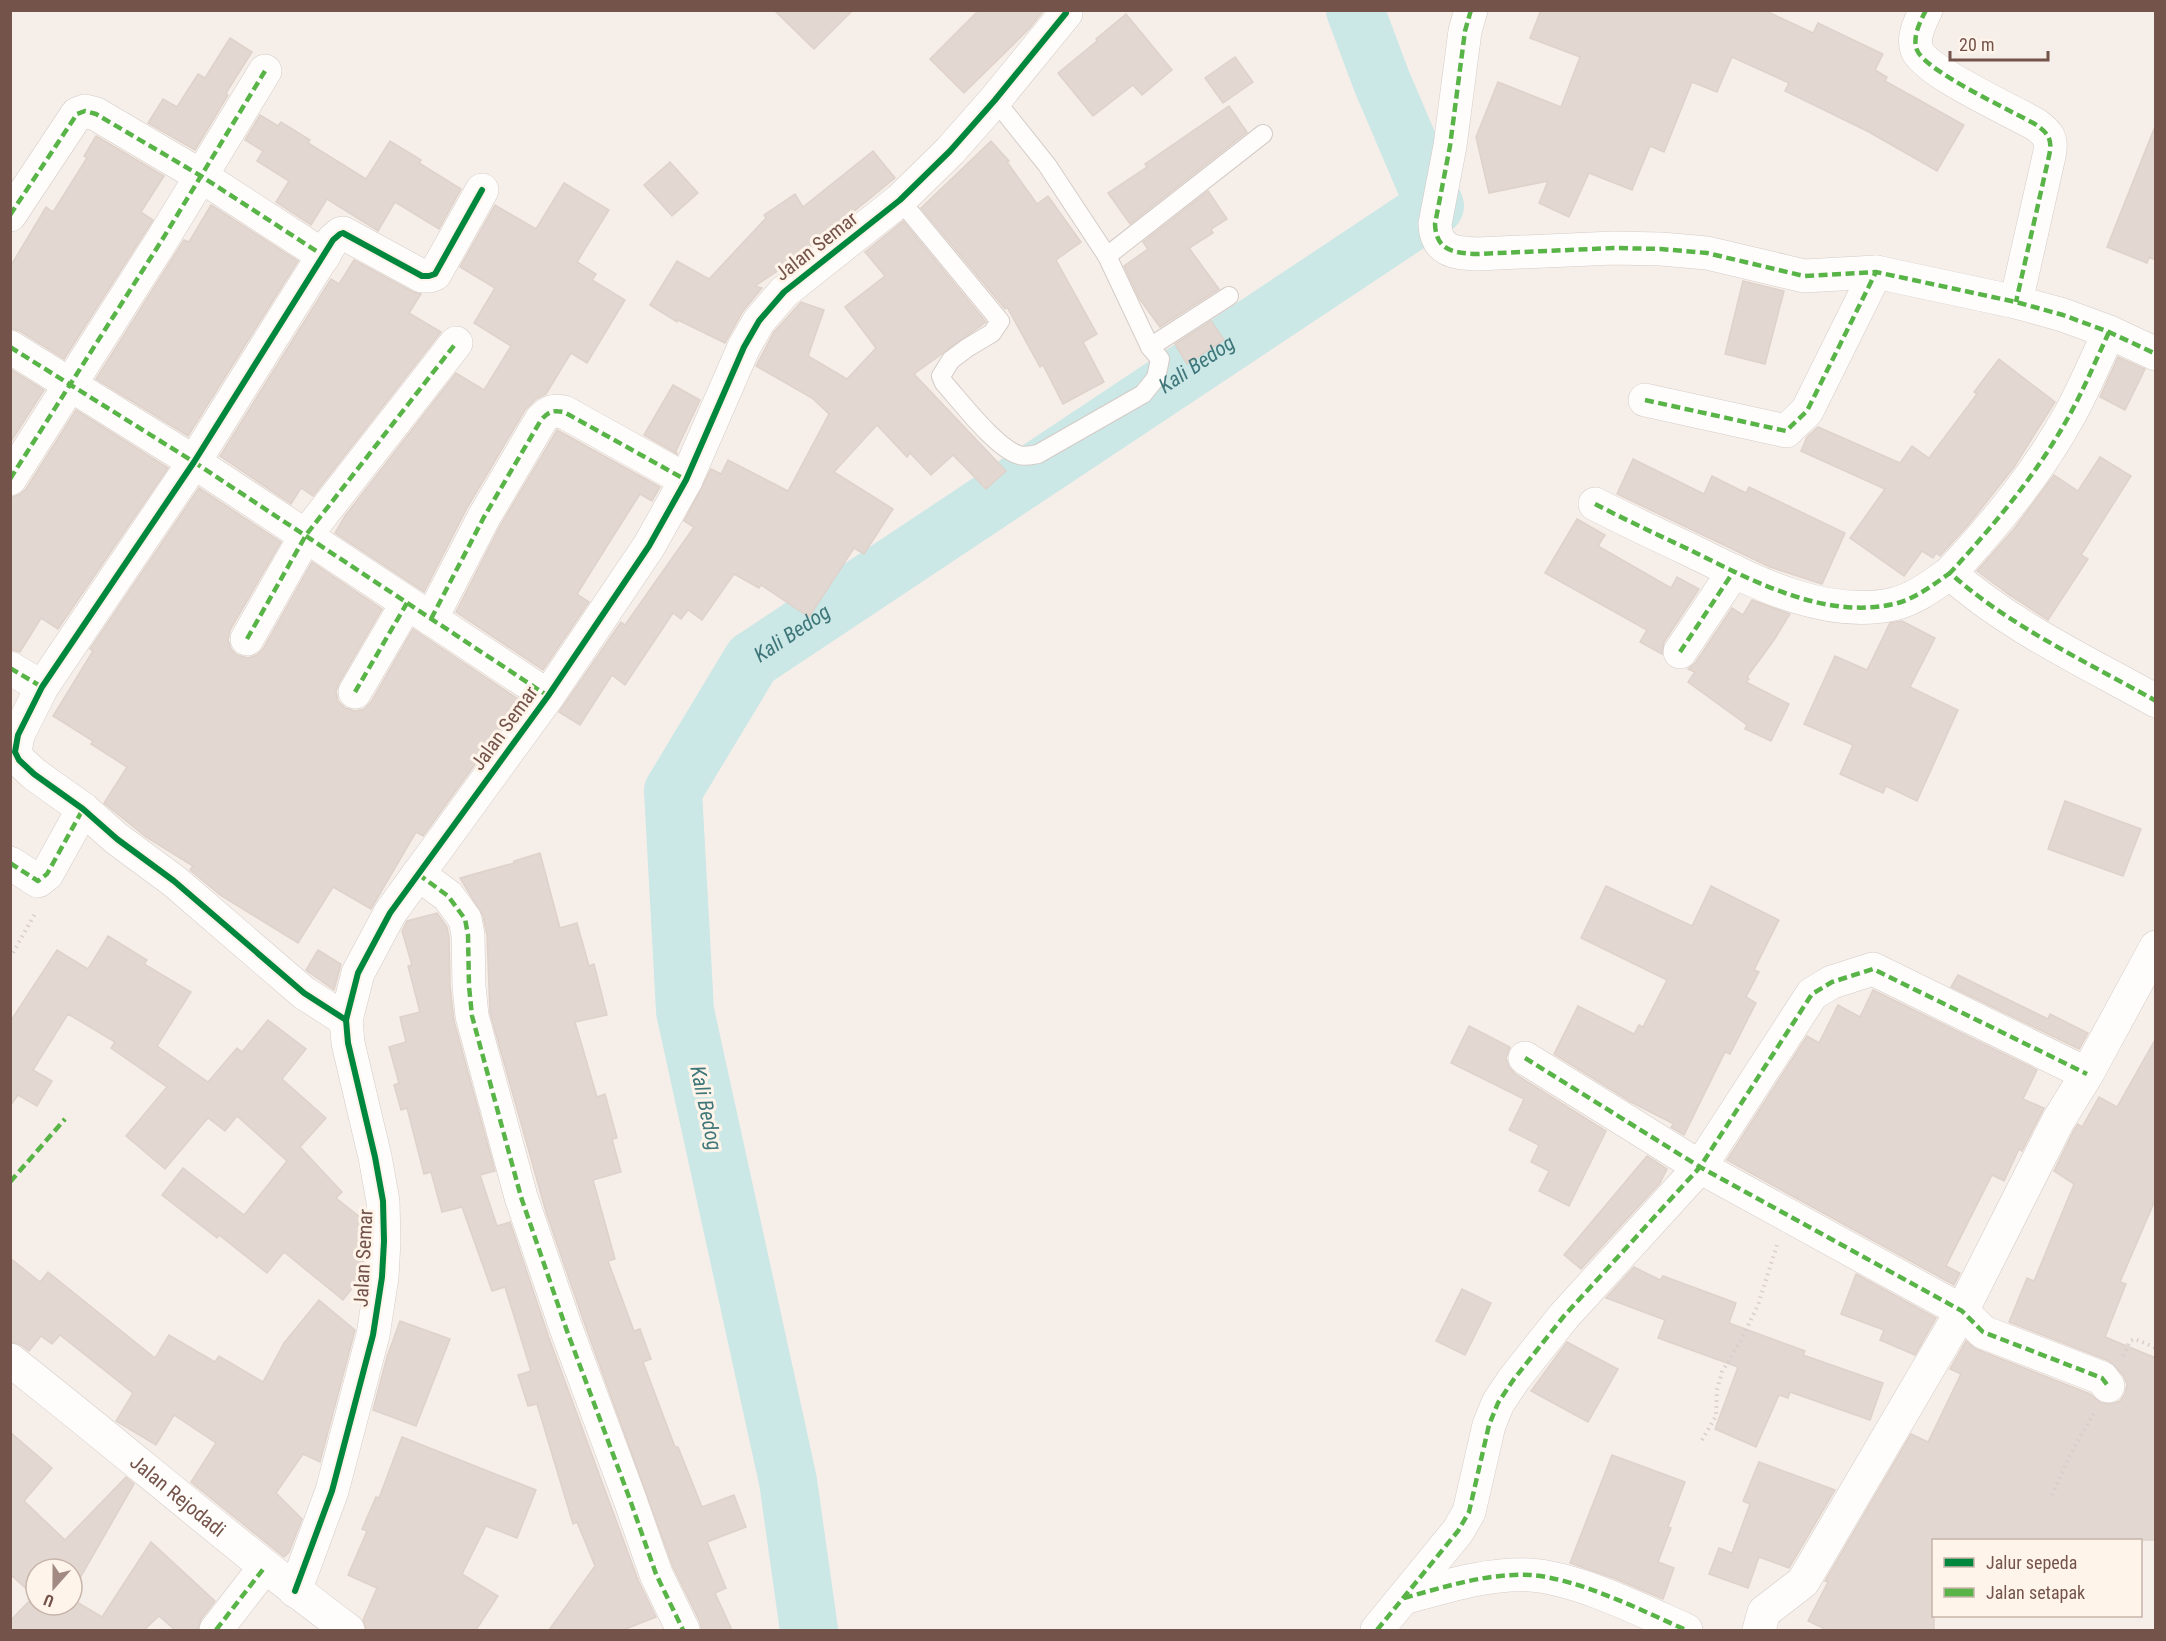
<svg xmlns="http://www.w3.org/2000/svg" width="2166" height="1641" viewBox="0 0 2166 1641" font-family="'Roboto Condensed',sans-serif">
  <rect width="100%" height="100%" fill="#f6efe9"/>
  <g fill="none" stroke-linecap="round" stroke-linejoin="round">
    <!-- river -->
    <path stroke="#cbe7e6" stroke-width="58" id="s1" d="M809,1630L788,1481L685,1011L673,791L752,660L1435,206L1382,82L1355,10"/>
  </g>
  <!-- building -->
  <g fill="#e2d7d1" stroke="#dfd2cb" stroke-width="1.5">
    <polygon points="774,10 853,10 814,49"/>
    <polygon points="979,10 1044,10 1029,29 964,93 930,59"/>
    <polygon points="1541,10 1764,10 1813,33 1818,23 1883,54 1875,70 1887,77 1885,81 1964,125 1937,171 1869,132 1785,91 1789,83 1732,57 1717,92 1692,82 1664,152 1650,146 1632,190 1589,173 1569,217 1539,203 1548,181 1489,193 1476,137 1498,82 1561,107 1580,57 1530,38"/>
    <polygon points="1126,14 1172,70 1142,95 1133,85 1093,116 1058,73 1097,41 1096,39"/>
    <polygon points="230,38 252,52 226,93 228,95 195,150 148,123 163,99 177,107 198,74 205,78"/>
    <polygon points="1235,57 1253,82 1223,103 1205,78"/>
    <polygon points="1229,106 1247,132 1130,224 1108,193 1147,167 1145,164"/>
    <polygon points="260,115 278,126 281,122 310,140 308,143 366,179 390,141 421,160 419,163 461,189 439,229 395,202 378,231 327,199 311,225 276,202 289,181 257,161 263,151 245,140"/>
    <polygon points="2154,129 2156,129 2156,260 2149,257 2147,263 2107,247"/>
    <polygon points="96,136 164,176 141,212 153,220 64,359 20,331 10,328 10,267 46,207 53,212 87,158 84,156"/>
    <polygon points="991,141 1009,161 1007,162 1037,204 1048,196 1081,242 1056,260 1097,334 1083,342 1104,382 1063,404 1043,365 1040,367 1007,307 1005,309 921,208"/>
    <polygon points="873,151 895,178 794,260 755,286 762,288 743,311 725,343 678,320 677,322 650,305 677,261 709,279 766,218 764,215 795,194 803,207"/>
    <polygon points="670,162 698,193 672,216 644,185"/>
    <polygon points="564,183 609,210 577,262 596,274 592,280 625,300 587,363 571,353 546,394 536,399 525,410 467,508 424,592 335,533 345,516 456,373 484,390 511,346 474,323 495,288 460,267 495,205 536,229"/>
    <polygon points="1208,191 1227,219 1211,229 1213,233 1189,248 1219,289 1160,327 1139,298 1124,266 1148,249 1143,242"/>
    <polygon points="211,205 298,261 188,436 96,379 184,240 189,242"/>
    <polygon points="903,221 986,322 914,374 1006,471 986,489 953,455 931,475 910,453 907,457 877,425 834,472 893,509 864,554 854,548 809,617 761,585 759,588 734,574 702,620 688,610 681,619 673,613 625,685 612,675 580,725 559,712 621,622 625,625 694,527 684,521 711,469 721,474 728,460 788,491 829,414 812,398 756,366 774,332 801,302 824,310 808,356 847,379 876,348 845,307 885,276 865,252"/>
    <polygon points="354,260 413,292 421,294 409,313 441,332 313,496 301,488 291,504 220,456 331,279 339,284"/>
    <polygon points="1743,281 1784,291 1765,364 1725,354"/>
    <polygon points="1211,321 1224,340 1187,364 1175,344"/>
    <polygon points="2118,357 2145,369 2125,410 2100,397"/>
    <polygon points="1999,359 2055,402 2014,467 1969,524 1940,556 1936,553 1933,558 1922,551 1904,576 1850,538 1885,489 1801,451 1807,437 1818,427 1900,463 1912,446 1929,458 1977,394 1974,392"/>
    <polygon points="10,369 44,390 10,443"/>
    <polygon points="673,385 700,400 676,451 677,454 644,435"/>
    <polygon points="76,410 168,468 58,629 41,618 20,652 10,649 10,498 19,495 26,489"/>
    <polygon points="557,430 660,487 652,501 640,494 607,546 577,594 589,602 543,670 456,612 500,526"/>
    <polygon points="2100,457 2131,476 2081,555 2088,559 2048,620 2008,594 1977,571 2014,529 2054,475 2078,491"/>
    <polygon points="1633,459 1704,494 1712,476 1746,493 1749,487 1845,533 1822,584 1770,567 1617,494"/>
    <polygon points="199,488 281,542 230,630 228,640 231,649 237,655 248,658 257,655 263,649 312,562 382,609 339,683 336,691 338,701 345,708 355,711 364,709 371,702 413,629 521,701 423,836 416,832 371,909 333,887 298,943 220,895 190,870 193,866 146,837 104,803 127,767 91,744 93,741 53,716 93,651 90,649"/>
    <polygon points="1577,519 1605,535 1598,546 1671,588 1677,577 1699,589 1664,642 1662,654 1640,642 1647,630 1545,573"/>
    <polygon points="1752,600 1790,614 1774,640 1747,677 1749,679 1746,682 1789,704 1771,741 1745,729 1747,725 1688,682 1695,672 1688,669 1696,662 1732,608 1743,615"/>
    <polygon points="1902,621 1935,638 1910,687 1958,710 1917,801 1886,786 1883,793 1840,774 1853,745 1804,724 1835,656 1867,670 1890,623"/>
    <polygon points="2065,801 2141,829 2123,876 2048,849"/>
    <polygon points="540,853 560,928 577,923 589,966 594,964 607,1015 575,1022 597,1097 605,1094 617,1138 612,1139 621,1172 593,1180 615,1259 608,1261 634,1331 640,1329 651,1359 643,1362 675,1447 678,1447 702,1507 734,1495 746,1527 707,1542 726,1588 715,1593 732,1630 702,1630 700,1622 673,1567 585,1325 546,1212 490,1013 487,935 483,916 460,878 514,863 514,861"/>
    <polygon points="1606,886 1692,926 1711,886 1779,920 1754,970 1759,972 1746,997 1756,1003 1730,1054 1725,1052 1684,1135 1671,1127 1674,1124 1631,1102 1554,1054 1578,1006 1634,1034 1639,1025 1643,1027 1667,980 1581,938"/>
    <polygon points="437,913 447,927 449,937 450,986 454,1021 495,1171 480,1175 497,1226 510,1222 549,1338 638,1580 656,1617 623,1630 549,1630 595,1566 577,1522 573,1524 537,1404 528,1406 518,1375 531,1371 505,1287 492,1291 462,1207 442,1212 431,1172 424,1174 407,1108 401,1110 394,1085 399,1083 389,1047 406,1042 400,1017 420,1012 408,966 412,965 402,931 407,921"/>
    <polygon points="108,936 147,960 144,964 191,992 157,1046 208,1082 237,1048 242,1052 268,1020 306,1049 282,1079 326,1118 300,1147 342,1192 336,1198 365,1221 365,1238 353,1253 364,1262 363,1274 343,1300 284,1252 267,1273 219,1235 217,1238 162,1195 183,1168 244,1215 287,1161 237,1116 225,1131 208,1118 165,1169 126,1136 167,1087 111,1048 115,1042 68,1014 33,1070 52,1081 37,1106 18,1095 10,1106 10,1022 57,950 88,969"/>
    <polygon points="318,950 341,964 334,990 306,970"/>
    <polygon points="1958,975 2048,1019 2050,1014 2088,1033 2079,1049 1951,987"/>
    <polygon points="1873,990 2037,1070 2023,1099 2044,1108 2022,1151 2019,1149 2004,1181 1992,1175 1946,1266 1960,1273 1954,1285 1727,1160 1807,1036 1819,1043 1838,1005 1860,1017"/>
    <polygon points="1469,1026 1510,1047 1506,1058 1509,1067 1515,1074 1606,1131 1569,1206 1539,1191 1549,1171 1531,1162 1539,1145 1509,1130 1524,1099 1451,1063"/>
    <polygon points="2156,1038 2156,1198 2120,1282 2126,1284 2105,1337 2156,1358 2156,1540 1934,1540 1934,1630 1827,1630 1808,1621 1828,1582 1825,1581 1911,1434 1928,1442 1961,1374 1950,1369 1966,1341 1976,1349 2090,1394 2101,1403 2111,1404 2120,1401 2125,1394 2127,1384 2123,1375 2109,1361 2009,1322 2027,1278 2034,1281 2074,1184 2054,1171 2074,1130 2078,1124 2082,1127 2099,1097 2117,1107"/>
    <polygon points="1647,1156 1667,1169 1660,1183 1581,1269 1564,1255"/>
    <polygon points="10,1258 40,1282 48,1272 155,1358 169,1335 215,1362 219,1356 263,1382 284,1343 319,1300 355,1330 320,1462 303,1454 276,1493 302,1519 289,1552 284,1557 191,1482 216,1443 174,1415 156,1445 116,1421 133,1393 60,1335 52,1344 41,1336 29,1351 21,1345 10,1342"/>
    <polygon points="1634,1267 1660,1280 1663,1276 1736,1303 1729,1323 1805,1351 1803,1355 1883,1383 1870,1420 1790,1392 1788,1398 1779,1395 1756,1447 1715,1429 1738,1367 1658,1338 1665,1320 1606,1298"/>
    <polygon points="1856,1274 1936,1318 1915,1355 1880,1340 1884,1330 1841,1314"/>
    <polygon points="1462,1289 1491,1303 1465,1355 1436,1341"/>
    <polygon points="400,1321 450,1339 416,1426 373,1410 387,1357"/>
    <polygon points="1567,1342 1618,1369 1588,1422 1531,1391"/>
    <polygon points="10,1432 52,1468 24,1501 65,1540 126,1477 134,1484 72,1592 72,1569 36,1569 36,1605 72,1605 72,1599 102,1617 151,1542 215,1601 201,1619 198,1630 175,1630 159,1616 144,1630 10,1630 10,1621 34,1596 10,1574"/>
    <polygon points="402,1437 536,1490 517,1538 486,1526 462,1574 498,1596 476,1630 366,1630 363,1620 377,1588 348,1575 367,1531 362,1529 376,1497 379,1498"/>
    <polygon points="1612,1455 1685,1482 1668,1527 1671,1528 1658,1562 1674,1568 1663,1599 1616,1579 1570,1563"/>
    <polygon points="1759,1462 1835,1490 1789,1568 1759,1557 1748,1588 1709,1574 1719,1548 1732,1553 1750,1504 1743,1501"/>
  </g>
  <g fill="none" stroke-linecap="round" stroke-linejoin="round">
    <defs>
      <g id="lane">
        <path d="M900,200L1000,321L992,333L967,348L951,360L941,376L944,383C961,402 996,448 1019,455C1025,457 1032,455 1038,454L1143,394L1156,378L1160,359L1150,347L1107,256L1047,165L995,100"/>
        <polyline points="1107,256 1263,134"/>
        <polyline points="1150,347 1229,296"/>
      </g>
      <g id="street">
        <path d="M1471,10L1465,31L1450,146L1435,224C1436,251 1454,253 1477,254L1614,248L1661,249L1707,253L1804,276L1876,272L2016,302L2063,315L2109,332L2156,354"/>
        <path d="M1926,10C1920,22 1912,37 1917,50C1925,71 2012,111 2035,124C2048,133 2053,139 2049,156L2016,302"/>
        <polyline points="10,215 77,114 85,111 96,114 201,176 324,256"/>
        <path d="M2109,332C2096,360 2084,389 2069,416C2037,474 1995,524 1950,573C2009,626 2087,662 2156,701"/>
        <polyline points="10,347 194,462 548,696"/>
        <polyline points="1645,400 1786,431 1807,411 1876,272"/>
        <polyline points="10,479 162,240 265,71"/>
        <path d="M1595,504C1626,520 1658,535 1690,550C1751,580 1824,620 1894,604C1915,599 1933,585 1950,573"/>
        <path d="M431,619L484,517L541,420C549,411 553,410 564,412L686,480"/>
        <polyline points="247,639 306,535 456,343"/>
        <polyline points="1680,652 1734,571"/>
        <polyline points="10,668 42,687"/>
        <polyline points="355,692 407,603"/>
        <polyline points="10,863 38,881 47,874 83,809"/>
        <polyline points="418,874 448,896 465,919 468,935 469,986 472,1016 521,1197 567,1331 629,1497 656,1574 683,1630"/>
        <polyline points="346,1020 304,993 174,881 117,839 83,809 34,774 19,760 15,752 18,735 42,687 194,462 333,240 340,234 343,233 422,276 429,276 435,274 482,190"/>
        <polyline points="1525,1058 1700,1167 1962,1311 1983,1332 2102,1378 2108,1386"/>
        <path id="s2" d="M10,1360C124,1449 232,1544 348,1630"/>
        <polyline points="295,1591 332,1491 373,1335 382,1277 384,1241 383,1201 375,1157 348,1043 346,1020 358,973 390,913 548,696 649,546 686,480 744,347 759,321 784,292 900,200 950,151 995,100 1066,13"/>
        <path d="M1404,1598C1444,1587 1487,1573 1530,1575C1577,1578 1643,1611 1686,1630"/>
        <polyline points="216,1630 264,1568"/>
        <polyline points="1377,1630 1458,1531 1469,1512 1489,1425 1498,1403 1514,1379 1564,1316 1700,1167 1812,994 1832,982 1873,969 2087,1074"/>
        <polyline points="1759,1630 1764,1612 1803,1582 1962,1311 2058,1121 2087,1074 2156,947"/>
      </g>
    </defs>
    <!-- lane casing -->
    <use href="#lane" stroke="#d4cbc6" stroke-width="20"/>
    <!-- street casing -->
    <use href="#street" stroke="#d4cbc6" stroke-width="34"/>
    <!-- path -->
    <g stroke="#d8ceca" stroke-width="4" stroke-dasharray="1.5 4.5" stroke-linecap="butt">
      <polyline points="10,958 36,912"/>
      <polyline points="2123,1356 2130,1341 2135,1339 2156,1348"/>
      <polyline points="1702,1440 1716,1416 1717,1390 1722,1372 1741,1340 1758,1305 1777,1245"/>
      <polyline points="2052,1495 2070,1455 2094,1413"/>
    </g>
    <!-- lane -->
    <use href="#lane" stroke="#fefdfc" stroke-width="18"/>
    <!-- street -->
    <use href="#street" stroke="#fefdfc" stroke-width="33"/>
    <!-- quiet -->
    <g stroke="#59b447" stroke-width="4.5" stroke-dasharray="9 4.5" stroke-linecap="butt">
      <path d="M1471,10L1465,31L1450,146L1435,224C1436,251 1454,253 1477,254L1614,248L1661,249L1707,253L1804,276L1876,272L2016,302L2063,315L2109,332L2156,354"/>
      <path d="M1926,10C1920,22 1912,37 1917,50C1925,71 2012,111 2035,124C2048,133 2053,139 2049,156L2016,302"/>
      <polyline points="10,215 77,114 85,111 96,114 201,176 324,256"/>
      <path d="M2109,332C2096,360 2084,389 2069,416C2037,474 1995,524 1950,573C2009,626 2087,662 2156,701"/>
      <polyline points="10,347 194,462 548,696"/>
      <polyline points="1645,400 1786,431 1807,411 1876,272"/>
      <polyline points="10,479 162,240 265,71"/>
      <path d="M1595,504C1626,520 1658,535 1690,550C1751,580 1824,620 1894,604C1915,599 1933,585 1950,573"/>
      <path d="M431,619L484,517L541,420C549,411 553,410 564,412L686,480"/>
      <polyline points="247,639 306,535 456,343"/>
      <polyline points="1680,652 1734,571"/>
      <polyline points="10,668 42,687"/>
      <polyline points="355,692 407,603"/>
      <polyline points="10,863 38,881 47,874 83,809"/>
      <polyline points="418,874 448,896 465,919 468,935 469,986 472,1016 521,1197 567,1331 629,1497 656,1574 683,1630"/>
      <polyline points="1525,1058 1700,1167 1962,1311 1983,1332 2102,1378 2108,1386"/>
      <polyline points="10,1182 65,1119"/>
      <path d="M1404,1598C1444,1587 1487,1573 1530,1575C1577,1578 1643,1611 1686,1630"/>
      <polyline points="216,1630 264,1568"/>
      <polyline points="1377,1630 1458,1531 1469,1512 1489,1425 1498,1403 1514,1379 1564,1316 1700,1167 1812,994 1832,982 1873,969 2087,1074"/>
    </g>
    <defs>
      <g id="cycleway">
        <polyline points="346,1020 304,993 174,881 117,839 83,809 34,774 19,760 15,752 18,735 42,687 194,462 333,240 340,234 343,233 422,276 429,276 435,274 482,190"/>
        <polyline points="295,1591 332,1491 373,1335 382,1277 384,1241 383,1201 375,1157 348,1043 346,1020 358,973 390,913 548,696 649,546 686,480 744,347 759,321 784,292 900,200 950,151 995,100 1066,13"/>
      </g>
    </defs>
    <!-- cycleway casing -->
    <use href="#cycleway" stroke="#fff4ea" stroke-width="10"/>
    <!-- cycleway -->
    <use href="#cycleway" stroke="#00873e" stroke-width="6"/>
  </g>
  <g text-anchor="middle" stroke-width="6" stroke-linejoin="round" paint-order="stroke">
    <!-- street labels -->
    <g font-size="20" fill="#74544a" stroke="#fff4ea">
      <text transform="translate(816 246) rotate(-38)" y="7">Jalan Semar</text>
      <text transform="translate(504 728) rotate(-54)" y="7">Jalan Semar</text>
      <text transform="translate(363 1258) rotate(-87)" y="7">Jalan Semar</text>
      <text dy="7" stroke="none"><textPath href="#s2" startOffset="216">Jalan Rejodadi</textPath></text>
    </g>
    <!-- water labels -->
    <g font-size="21" font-style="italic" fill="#3e7679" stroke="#fff4ea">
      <text dy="7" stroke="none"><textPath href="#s1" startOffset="1539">Kali Bedog</textPath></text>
      <text dy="7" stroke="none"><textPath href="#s1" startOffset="1053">Kali Bedog</textPath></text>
      <text transform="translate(706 1108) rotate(78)" y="7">Kali Bedog</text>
    </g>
  </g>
  <!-- border -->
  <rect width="2166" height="1641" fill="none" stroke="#74544a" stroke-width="24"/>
  <!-- legend -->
  <rect x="1932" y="1539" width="210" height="78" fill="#fff4ea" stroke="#c7b4aa" stroke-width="1.5"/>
  <rect x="1944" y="1558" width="30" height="9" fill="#00873e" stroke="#c7b4aa" stroke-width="1.5"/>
  <text x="1986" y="1569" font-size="18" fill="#74544a">Jalur sepeda</text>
  <rect x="1944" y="1588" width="30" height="9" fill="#59b447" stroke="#c7b4aa" stroke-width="1.5"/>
  <text x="1986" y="1599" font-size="18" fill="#74544a">Jalan setapak</text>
  <!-- north arrow -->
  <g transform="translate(54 1587) rotate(201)"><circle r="28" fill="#fff4ea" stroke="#c7b4aa" stroke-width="1.5"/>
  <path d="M0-4.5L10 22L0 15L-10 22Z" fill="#a28a82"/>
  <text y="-9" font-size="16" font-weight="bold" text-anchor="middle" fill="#74544a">U</text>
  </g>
  <!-- scale -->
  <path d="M1950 51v9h98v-9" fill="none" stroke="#74544a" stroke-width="3"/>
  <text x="1959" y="51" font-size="18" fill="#74544a" stroke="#fff4ea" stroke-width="4.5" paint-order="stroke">20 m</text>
</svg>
